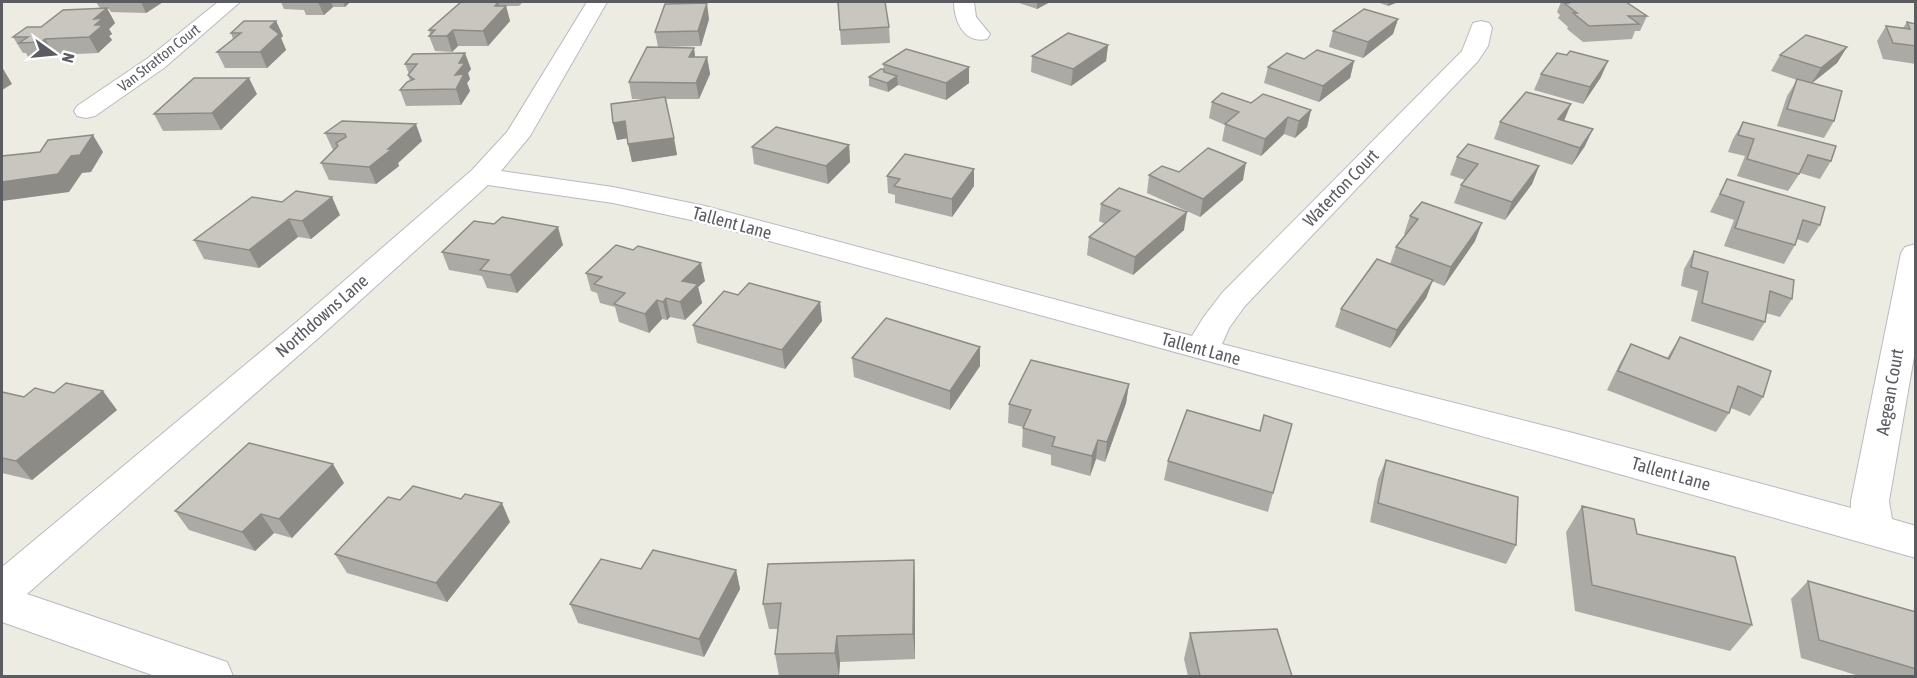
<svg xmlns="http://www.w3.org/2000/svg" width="1917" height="678" viewBox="0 0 1917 678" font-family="'Asap Condensed',sans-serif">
  <rect width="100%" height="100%" fill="#ecece2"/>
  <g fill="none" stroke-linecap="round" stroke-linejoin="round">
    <defs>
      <g id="minor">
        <polygon points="218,2 240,2 164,68 95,116 86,118 77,116 74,111 77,106 148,58"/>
        <polygon points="587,2 607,2 530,136 501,171 613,187 705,206 1192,336 1203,318 1222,293 1462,51 1473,23 1481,21 1489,23 1492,28 1488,46 1478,61 1244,307 1229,328 1222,344 1573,433 1851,508 1851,501 1901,253 1905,247 1916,244 1916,345 1889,501 1892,519 1916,526 1916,558 1573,461 700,222 613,203 488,185 323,334 27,594 227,662 233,676 155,676 2,622 2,567 299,320 472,170 507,132"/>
        <path d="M954,2H974L976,17L990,34L987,39C964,44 954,21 954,2Z"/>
      </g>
    </defs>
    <!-- minor casing -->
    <use href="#minor" stroke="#b9bac0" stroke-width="2"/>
    <!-- minor -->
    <use href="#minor" fill="#fff" fill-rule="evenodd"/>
  </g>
  <!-- wall -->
  <g fill="#acaaa4">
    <polygon points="96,2 163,2 146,13 111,12 109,9 107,9 115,23 109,29 112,34 109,36 112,40 98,53 55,55 51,58 29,59 26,53 23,53 13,37 41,27 100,8"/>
    <polygon points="281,2 350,2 345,7 333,7 324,15 306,15 304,10 284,9"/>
    <polygon points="461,2 523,2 519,6 506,6 510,21 488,46 458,46 452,52 435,51 429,36 430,34 429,30"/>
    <polygon points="838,2 889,27 890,43 841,45"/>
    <polygon points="1016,2 1050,2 1037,9"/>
    <polygon points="1377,2 1398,2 1388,6"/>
    <polygon points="1561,2 1626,2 1647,16 1640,31 1635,31 1632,39 1583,42 1567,29 1568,27 1558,18 1560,15 1557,12"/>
    <polygon points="709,19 701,46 658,47 655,32"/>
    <polygon points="1398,19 1393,34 1363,58 1329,47 1333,31"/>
    <polygon points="276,21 283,36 281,38 286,50 267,68 225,68 217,52 233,39 231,33"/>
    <polygon points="1907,22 1916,24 1916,64 1883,59 1877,41 1886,26 1903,28"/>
    <polygon points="1108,45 1106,61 1071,86 1031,72 1032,56"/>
    <polygon points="1847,47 1837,63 1812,83 1834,121 1824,138 1777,126 1787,96 1797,80 1771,71 1780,55"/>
    <polygon points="694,48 695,57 707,57 710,74 699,99 666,99 677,155 632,162 627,138 617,140 613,123 651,99 632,99 629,82"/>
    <polygon points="413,54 471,69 468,73 470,79 467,83 470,91 461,105 406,106 400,90 410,81 408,75 409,74 405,64"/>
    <polygon points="1304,59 1354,61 1350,78 1319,102 1264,83 1268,67"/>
    <polygon points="883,64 969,83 946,100 898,85 888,92 869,86 869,77 884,69"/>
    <polygon points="1541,74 1601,77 1583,104 1534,90"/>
    <polygon points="257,94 221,130 163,131 154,114"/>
    <polygon points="1212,102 1251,103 1311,110 1307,127 1295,138 1284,134 1261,156 1222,141 1225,125 1209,118"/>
    <polygon points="1563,121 1585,146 1572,165 1494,139 1500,122"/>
    <polygon points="1743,122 1831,161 1820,179 1800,173 1788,191 1737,176 1745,156 1728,152 1733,139"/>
    <polygon points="325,133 422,141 398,163 399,166 376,184 329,180 321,163 333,150"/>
    <polygon points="849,145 850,162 828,184 754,164 752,147"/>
    <polygon points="1457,157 1539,166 1532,184 1505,220 1454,203 1461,185 1465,180 1450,175"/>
    <polygon points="1179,172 1243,180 1200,217 1147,193 1149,175"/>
    <polygon points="887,176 974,186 952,217 895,203 895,195 888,193"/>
    <polygon points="1727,179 1820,225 1808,243 1797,239 1795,245 1784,264 1724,246 1734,220 1710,212"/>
    <polygon points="252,197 340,215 311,239 298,237 259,268 204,259 194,240"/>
    <polygon points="1101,204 1184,230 1133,275 1087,255 1089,237 1105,224 1099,221"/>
    <polygon points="1410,216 1475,241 1444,286 1432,281 1426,298 1390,348 1335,327 1341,309 1390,264 1396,247 1406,235 1404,234"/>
    <polygon points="563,245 517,293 487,288 482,276 449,270 442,252"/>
    <polygon points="1694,251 1792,299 1780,317 1766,313 1765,322 1753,341 1691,321 1698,291 1681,286 1684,269"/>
    <polygon points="586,273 705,281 698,287 702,303 685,320 670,317 667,320 662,319 649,333 619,322 615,307 600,303 597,293 591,291"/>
    <polygon points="738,295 820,302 822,321 785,369 697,343 693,325"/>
    <polygon points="1680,337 1763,397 1750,416 1731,408 1729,413 1716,432 1607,390 1620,363 1631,344 1667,358"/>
    <polygon points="852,358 980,366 950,410 854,377"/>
    <polygon points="1129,384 1126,403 1105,462 1096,459 1090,476 1051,465 1051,455 1022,447 1023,427 1008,423 1009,404"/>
    <polygon points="2,392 24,397 117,410 32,480 2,473"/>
    <polygon points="1386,460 1516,545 1506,564 1370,522 1378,479"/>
    <polygon points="1168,461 1273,493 1268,512 1164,480"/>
    <polygon points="344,483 292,538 274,533 255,551 189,530 175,511"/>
    <polygon points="461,499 510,522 447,602 347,573 335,554 400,500"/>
    <polygon points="1582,506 1637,534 1752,625 1730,651 1575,611 1566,532"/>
    <polygon points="914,560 915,587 915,659 840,662 839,676 779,676 775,654 778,629 769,629 763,604"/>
    <polygon points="641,569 736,570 740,589 704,657 578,623 570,604"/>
    <polygon points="1808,581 1916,612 1916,676 1859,676 1801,658 1791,599"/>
    <polygon points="1190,633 1292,676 1188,676 1184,659"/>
  </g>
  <!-- shaded-wall -->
  <g fill="#8c8b86">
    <polygon points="141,2 163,2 146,13"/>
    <polygon points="318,2 331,2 333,7 324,15"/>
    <polygon points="343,2 350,2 345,7"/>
    <polygon points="498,2 501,11 506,6 510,21 488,46 483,31 495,6"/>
    <polygon points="1037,2 1050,2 1037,9"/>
    <polygon points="1389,2 1398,2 1388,6"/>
    <polygon points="707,3 709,19 701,46 698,31"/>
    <polygon points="107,8 115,23 109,29 112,34 109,36 112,40 98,53 89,37 94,19"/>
    <polygon points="1398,19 1393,34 1363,58 1368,42"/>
    <polygon points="276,21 283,36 281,38 286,50 267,68 260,52 270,27"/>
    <polygon points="453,30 458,46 452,52 447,36"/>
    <polygon points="45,39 55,55 51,58 41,42"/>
    <polygon points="1108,45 1106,61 1071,86 1073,69"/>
    <polygon points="1847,47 1837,63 1811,84 1821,68"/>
    <polygon points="694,48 696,64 689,57"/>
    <polygon points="465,53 471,69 468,73 470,79 467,83 470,91 461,105 456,89 455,75 459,63"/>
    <polygon points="707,57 710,74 699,99 696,83"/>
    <polygon points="1354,61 1350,78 1319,102 1323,86"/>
    <polygon points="1608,61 1601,77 1583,104 1590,87"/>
    <polygon points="2,67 12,84 2,90"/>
    <polygon points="969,67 969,83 946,100 946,83"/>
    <polygon points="897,76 898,85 888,92 887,83"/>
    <polygon points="249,78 257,94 221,130 212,113"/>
    <polygon points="1571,104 1564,121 1558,119"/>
    <polygon points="1311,110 1307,127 1295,138 1299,121"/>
    <polygon points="1288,117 1284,134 1261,156 1265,139"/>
    <polygon points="625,121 629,138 617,140 613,123"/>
    <polygon points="416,124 422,141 398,163 399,166 376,184 369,167"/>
    <polygon points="1593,129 1585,146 1572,165 1580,148"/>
    <polygon points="93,135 103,152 91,172 82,173 69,192 2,201 2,182 71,156"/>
    <polygon points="674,138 677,155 632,162 628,144"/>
    <polygon points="849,145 850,162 828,184 826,166"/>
    <polygon points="1246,163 1243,180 1200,217 1203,199"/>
    <polygon points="1539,166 1532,184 1505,220 1512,202"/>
    <polygon points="974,169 974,186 952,217 952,199"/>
    <polygon points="332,197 340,215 311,239 302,221"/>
    <polygon points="1187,212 1184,230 1133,275 1135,257"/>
    <polygon points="289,219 298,237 259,268 249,250"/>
    <polygon points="1482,223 1475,241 1444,286 1451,267"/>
    <polygon points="558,227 563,245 517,293 510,275"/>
    <polygon points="701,263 705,281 698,287 702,303 685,320 680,302 682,281"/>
    <polygon points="1433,280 1426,298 1390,348 1397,330"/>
    <polygon points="666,298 670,317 667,320 663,302"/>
    <polygon points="657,300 662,319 649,333 645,314"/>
    <polygon points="820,302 822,321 785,369 782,350"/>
    <polygon points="980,347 980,366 950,410 950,391"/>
    <polygon points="1129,384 1126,403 1105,462 1107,442"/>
    <polygon points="103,391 117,410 32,480 16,461"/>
    <polygon points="1098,440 1096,459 1090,476 1092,456"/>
    <polygon points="333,464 344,483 292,538 279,519"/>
    <polygon points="502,503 510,522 447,602 436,583"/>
    <polygon points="261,514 274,533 255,551 242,532"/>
    <polygon points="914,560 915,587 915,659 913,634"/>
    <polygon points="736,570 740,589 704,657 699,639"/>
    <polygon points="837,636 840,662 839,676 835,653"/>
  </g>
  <!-- building -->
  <g fill="#c8c6bf" stroke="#8c8b86" stroke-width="1.5">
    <polygon points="461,2 498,2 495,6 506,6 483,31 453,30 447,36 429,36 435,30 429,30"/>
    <polygon points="838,2 885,2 889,27 840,30"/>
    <polygon points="1568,2 1626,2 1647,16 1628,16 1639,24 1589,26 1573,13 1577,13 1564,3 1570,3"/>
    <polygon points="707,3 698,31 655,32 665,4"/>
    <polygon points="107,8 94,19 103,18 95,25 103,25 89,37 45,39 41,42 19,43 28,37 13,37 27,27 41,27 63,10"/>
    <polygon points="1364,9 1398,19 1368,42 1333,31"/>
    <polygon points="244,21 276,21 270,27 279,34 260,52 217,52 241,33 231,33"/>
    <polygon points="1907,22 1916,24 1916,46 1893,43 1886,26 1910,29"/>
    <polygon points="1068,33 1108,45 1073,69 1032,56"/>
    <polygon points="1806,35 1847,47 1821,68 1780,55"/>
    <polygon points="647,47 694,48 689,57 707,57 696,83 629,82"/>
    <polygon points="906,49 969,67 946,83 883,64"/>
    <polygon points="1317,50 1354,61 1323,86 1268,67 1287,53 1304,59"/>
    <polygon points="1570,51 1608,61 1590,87 1541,74 1557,53 1567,55"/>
    <polygon points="465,53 459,63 465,63 455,75 464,74 456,89 400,90 407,82 414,79 408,75 417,64 405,64 413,54"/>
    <polygon points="881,69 884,69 884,72 897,76 887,83 869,77"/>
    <polygon points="194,78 249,78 212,113 154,114"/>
    <polygon points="1797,79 1842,91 1834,121 1787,109"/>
    <polygon points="1526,92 1571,104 1558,119 1593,129 1580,148 1500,122"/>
    <polygon points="1222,93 1251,103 1263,94 1311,110 1299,121 1288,117 1265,139 1225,124 1239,112 1212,102"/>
    <polygon points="665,97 674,138 628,144 625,121 613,123 611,104"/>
    <polygon points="342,121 416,124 388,149 392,149 369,167 321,163 338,146 336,143 346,137 345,134 325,133"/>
    <polygon points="1743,122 1836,146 1831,161 1808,155 1799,174 1747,159 1754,139 1738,135"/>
    <polygon points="776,127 849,145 826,166 752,147"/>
    <polygon points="93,135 80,155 71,156 58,174 2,182 2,156 40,152 48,140"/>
    <polygon points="1468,144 1539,166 1512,202 1461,185 1478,164 1457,157"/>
    <polygon points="1208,148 1246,163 1203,199 1149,175 1162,166 1179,172"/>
    <polygon points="905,154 974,169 952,199 894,186 900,179 887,176"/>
    <polygon points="1727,179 1825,207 1820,225 1803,220 1795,245 1735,228 1744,202 1720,194"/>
    <polygon points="1119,188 1187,212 1135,257 1089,237 1120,211 1101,204"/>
    <polygon points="296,191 332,197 302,221 289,219 249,250 194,240 252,197 282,202"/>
    <polygon points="1422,202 1482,223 1451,267 1396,247 1418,219 1410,216"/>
    <polygon points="502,217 558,227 510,275 480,270 489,260 442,252 474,221 494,224"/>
    <polygon points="616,245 633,250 638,246 701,263 682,281 698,284 680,302 666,298 663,302 657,300 645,314 614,304 625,293 594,284 602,277 586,273"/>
    <polygon points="1694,251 1794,280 1792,299 1770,291 1765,322 1702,303 1708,272 1691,267"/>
    <polygon points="1377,259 1433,280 1397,330 1341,309"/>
    <polygon points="749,283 820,302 782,350 693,325 724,291 738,295"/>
    <polygon points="886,318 980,347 950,391 852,358"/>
    <polygon points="1680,337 1771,371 1763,397 1738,386 1729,413 1618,371 1631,344 1669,359"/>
    <polygon points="1031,360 1129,384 1107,442 1098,440 1092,456 1052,446 1055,437 1023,428 1031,410 1009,404"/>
    <polygon points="66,383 103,391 16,461 2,458 2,392 24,397 35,388 54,393"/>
    <polygon points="1187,410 1260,431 1264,415 1292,424 1273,493 1168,461"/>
    <polygon points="249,443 333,464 279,519 261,514 242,532 175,511"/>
    <polygon points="1386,460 1518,497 1516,545 1378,503"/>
    <polygon points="413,486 461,499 465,494 502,503 436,583 335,554 388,497 400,500"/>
    <polygon points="1582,506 1634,519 1637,534 1735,557 1752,625 1592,585"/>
    <polygon points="653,550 736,570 699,639 570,604 601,559 641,569"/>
    <polygon points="914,560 913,634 837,636 835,653 775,654 781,603 763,604 768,564"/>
    <polygon points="1808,581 1916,612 1916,669 1819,640"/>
    <polygon points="1277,629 1292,676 1200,676 1190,633"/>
  </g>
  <g text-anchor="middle" stroke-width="5" stroke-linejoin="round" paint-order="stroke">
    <!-- far-street labels -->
    <g font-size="15" fill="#5a5c62" stroke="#fff">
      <text transform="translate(159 58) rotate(-38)" y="5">Van Stratton Court</text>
    </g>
    <!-- street labels -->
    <g font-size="18" fill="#5a5c62" stroke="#fff">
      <text transform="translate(1341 188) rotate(-46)" y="6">Waterton Court</text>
      <text transform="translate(732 223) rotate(15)" y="6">Tallent Lane</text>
      <text transform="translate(322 316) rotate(-41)" y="6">Northdowns Lane</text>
      <text transform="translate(1201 349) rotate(15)" y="6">Tallent Lane</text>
      <text transform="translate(1890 392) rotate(-80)" y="6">Aegean Court</text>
      <text transform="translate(1671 474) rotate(16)" y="6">Tallent Lane</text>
    </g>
  </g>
  <!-- border -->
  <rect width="1917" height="678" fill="none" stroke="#5a5c62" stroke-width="6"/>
  <!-- north arrow -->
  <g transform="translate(54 54) rotate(105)" stroke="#ffffff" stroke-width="4.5" paint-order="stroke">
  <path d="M0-4.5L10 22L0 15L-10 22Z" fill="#5a5c62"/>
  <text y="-9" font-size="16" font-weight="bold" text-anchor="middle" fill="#5a5c62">N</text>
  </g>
</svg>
